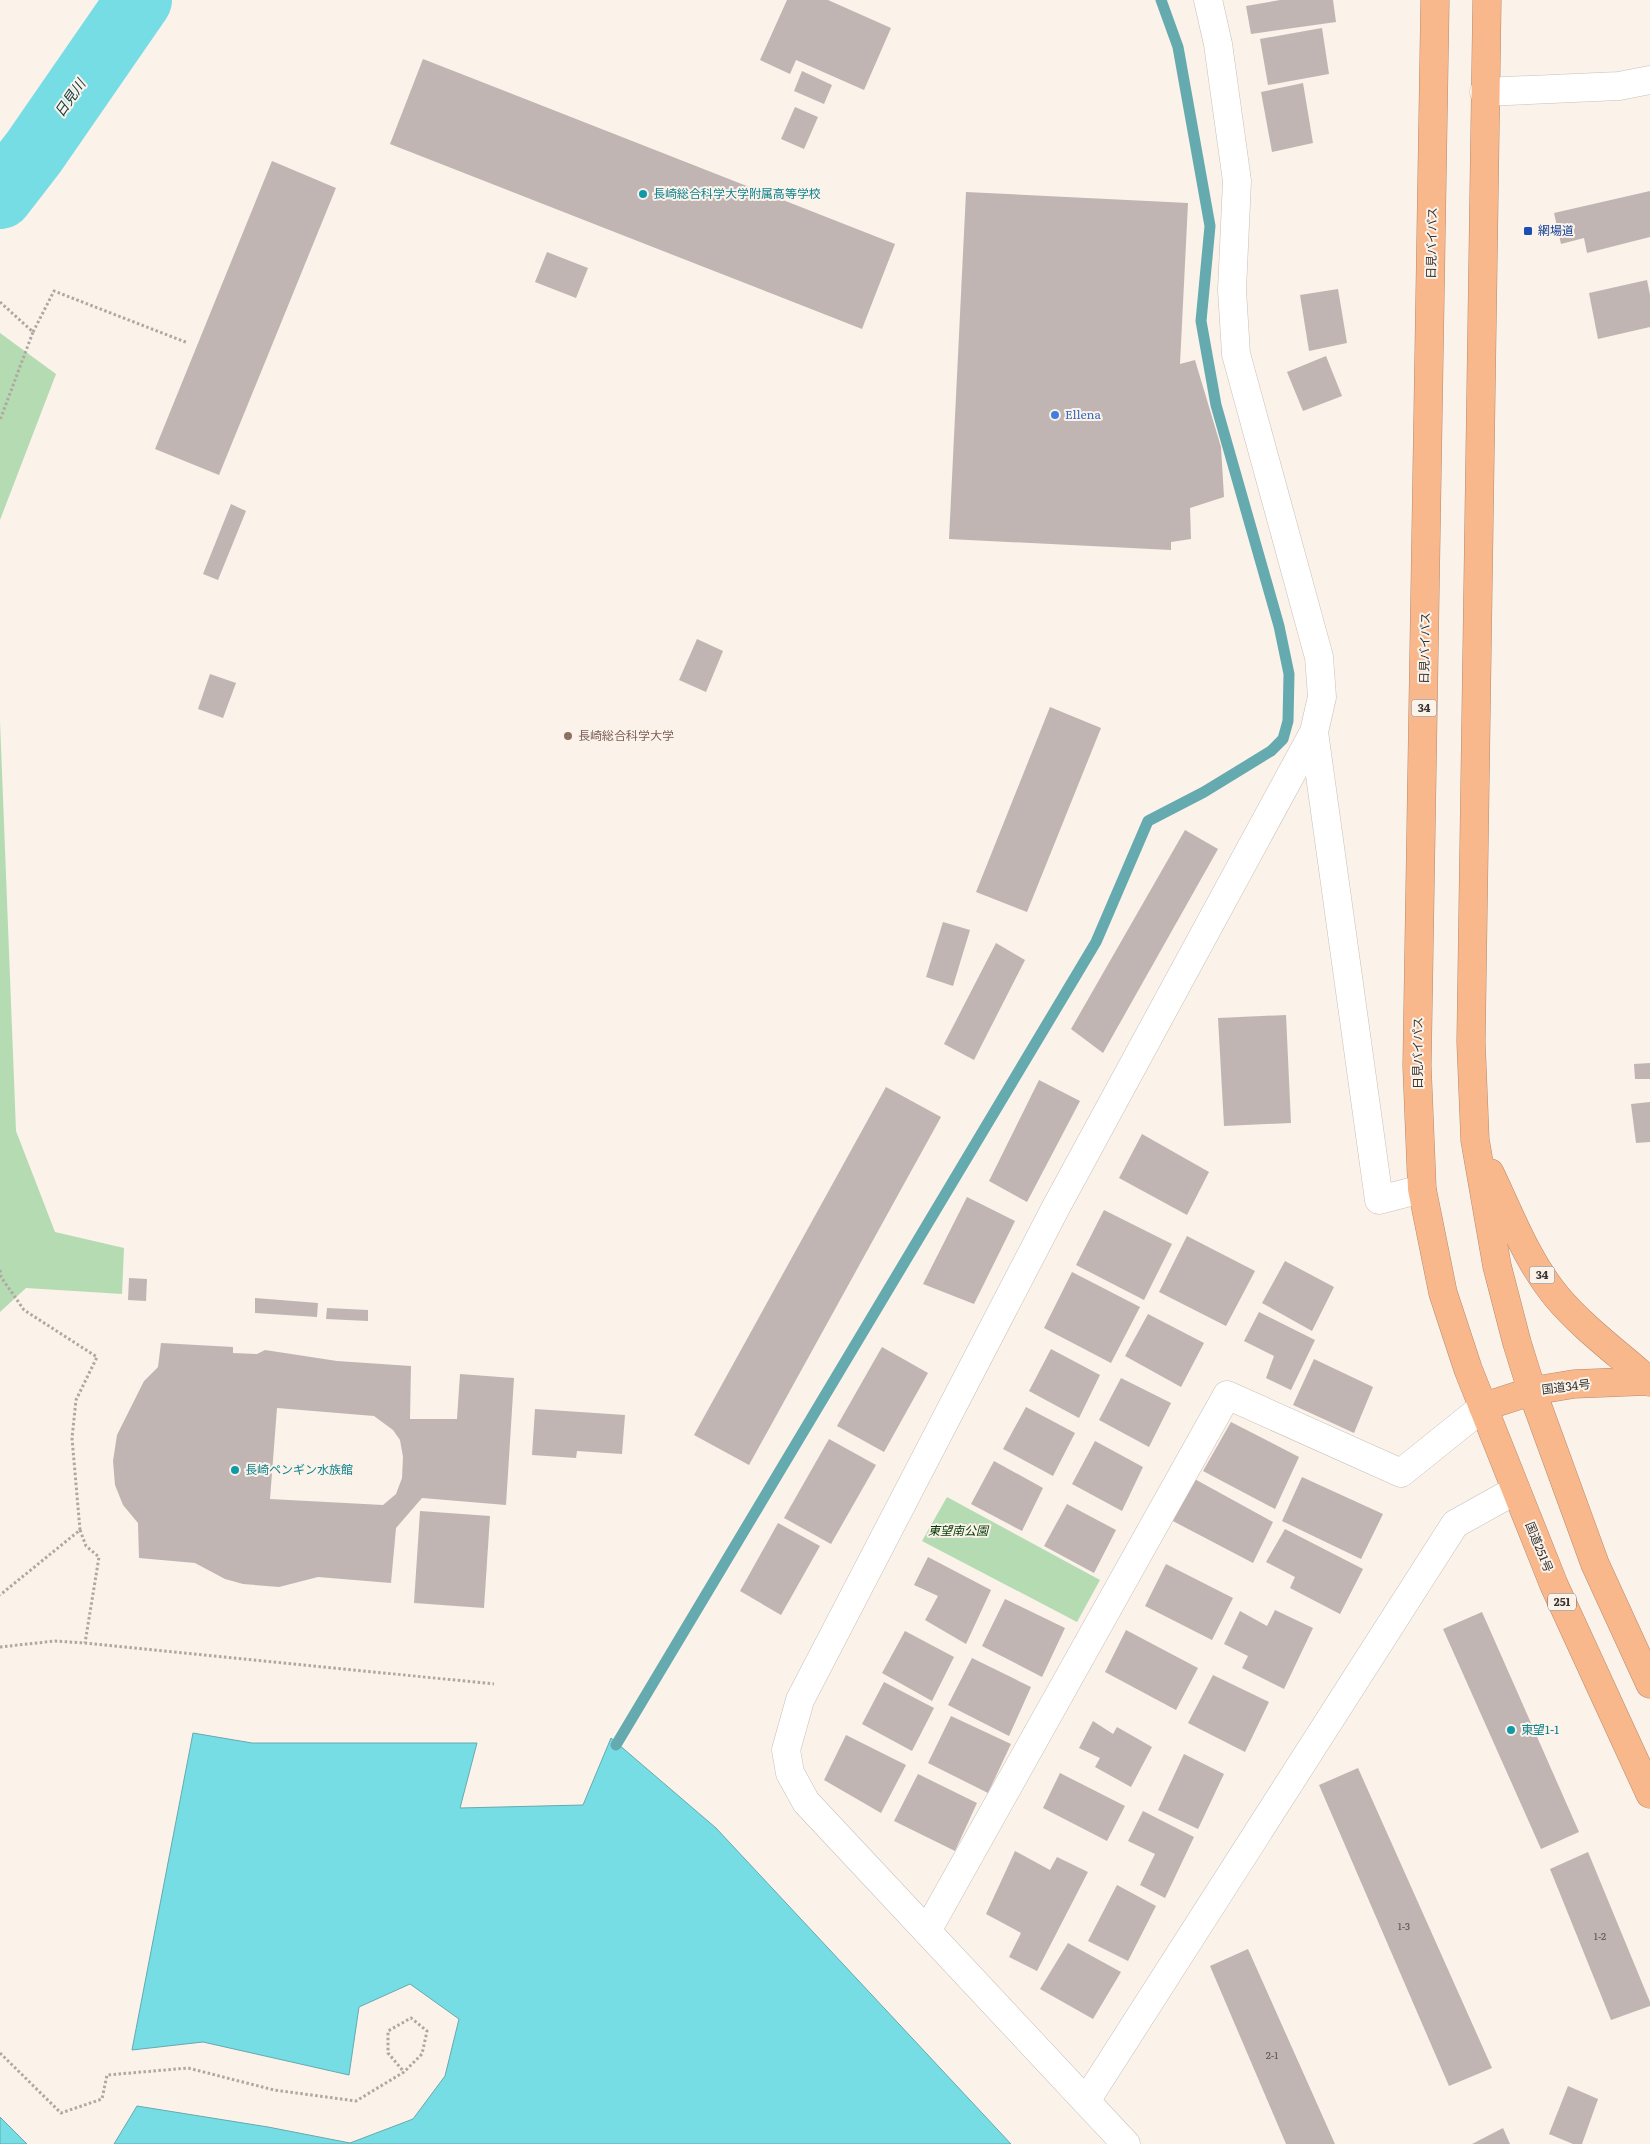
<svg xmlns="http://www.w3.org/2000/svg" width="1650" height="2144" viewBox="0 0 1650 2144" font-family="Literata,'Noto Sans JP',serif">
  <rect width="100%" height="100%" fill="#fbf2ea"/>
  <!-- green -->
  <g fill="#b5dbb3">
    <polygon points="0,333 56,374 0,520"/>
    <polygon points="0,721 16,1131 55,1232 124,1248 122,1294 26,1288 0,1312"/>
    <polygon points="947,1497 1100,1580 1077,1622 922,1541"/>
  </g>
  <!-- water -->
  <g fill="#77dde5" stroke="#64aaaf">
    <polygon points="193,1733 252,1743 477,1743 460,1808 583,1805 611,1738 716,1828 1011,2144 114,2144 137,2106 268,2127 350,2143 413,2119 445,2076 459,2019 410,1984 359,2007 349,2075 203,2042 132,2050"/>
    <polygon points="0,2117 27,2144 0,2144"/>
  </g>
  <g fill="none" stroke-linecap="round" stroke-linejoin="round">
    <!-- stream -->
    <polyline stroke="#64aaaf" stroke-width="11" points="616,1745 1096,942 1148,821 1204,792 1271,751 1283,739 1288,721 1289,674 1279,626 1216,405 1201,321 1210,226 1178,47 1161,0"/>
    <!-- river -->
    <polyline stroke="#77dde5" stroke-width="66" points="0,196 34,152 139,0"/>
  </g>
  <!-- building -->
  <g fill="#c0b5b3" fill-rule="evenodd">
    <polygon points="787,0 828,0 891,28 864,90 796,60 790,74 760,60"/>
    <polygon points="1280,0 1333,0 1336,22 1251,34 1246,6"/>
    <polygon points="1322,28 1329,74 1268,85 1260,39"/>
    <polygon points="423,59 895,244 862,329 390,144"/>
    <polygon points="802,71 832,85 824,104 794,91"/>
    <polygon points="1303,83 1313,143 1272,152 1261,92"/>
    <polygon points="795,107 818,117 804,149 781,139"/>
    <polygon points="272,161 336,188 219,475 155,449"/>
    <polygon points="1650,191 1650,237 1587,253 1584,238 1561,244 1554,213"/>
    <polygon points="966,192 1188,203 1180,364 1195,360 1221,447 1224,497 1190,508 1191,539 1171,542 1171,550 949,539"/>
    <polygon points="547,252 588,268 576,298 535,282"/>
    <polygon points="1647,280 1650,295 1650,327 1598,339 1589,293"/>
    <polygon points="1338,289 1347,343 1309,351 1300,295"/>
    <polygon points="1326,356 1342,396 1303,411 1287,372"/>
    <polygon points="231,504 246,511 218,580 203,574"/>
    <polygon points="697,639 723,651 706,692 679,680"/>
    <polygon points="210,674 236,683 223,718 198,709"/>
    <polygon points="1050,707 1101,728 1027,912 976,892"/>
    <polygon points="1185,830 1218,849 1103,1053 1071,1029"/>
    <polygon points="943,922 970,930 953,986 926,977"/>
    <polygon points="996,943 1025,960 974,1060 944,1044"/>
    <polygon points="1286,1015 1291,1123 1224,1126 1218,1018"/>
    <polygon points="1650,1063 1650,1079 1635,1079 1634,1064"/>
    <polygon points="1039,1080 1080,1101 1027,1202 989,1181"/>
    <polygon points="886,1087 941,1117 749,1465 694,1435"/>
    <polygon points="1650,1102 1650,1142 1636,1143 1631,1104"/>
    <polygon points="1142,1134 1209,1172 1187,1215 1119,1178"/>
    <polygon points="967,1197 1015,1221 974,1304 923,1284"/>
    <polygon points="1104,1210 1172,1244 1144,1300 1076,1265"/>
    <polygon points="1187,1236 1255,1271 1226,1326 1159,1292"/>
    <polygon points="1285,1261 1334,1287 1312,1331 1262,1303"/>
    <polygon points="1072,1272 1140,1307 1111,1363 1044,1328"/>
    <polygon points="129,1278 147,1279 146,1301 128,1300"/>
    <polygon points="255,1298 318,1303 317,1317 255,1313"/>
    <polygon points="327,1308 368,1310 368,1321 326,1319"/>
    <polygon points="1259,1312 1315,1340 1291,1390 1266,1378 1274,1356 1244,1341"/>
    <polygon points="1148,1314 1204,1343 1181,1387 1125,1356"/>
    <path d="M161,1343L233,1347V1353L257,1354L265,1350L337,1361L411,1366L410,1419H457L460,1374L514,1378L506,1505L422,1498L396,1528L391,1583L318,1577L279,1587L243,1584L225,1579L195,1563L139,1558L138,1523L123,1505L115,1485L113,1461L117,1435L144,1381L158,1367ZM277,1408L374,1416L393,1430L400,1440L403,1457L402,1478L396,1494L383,1505L270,1499Z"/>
    <polygon points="882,1347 928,1373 884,1452 837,1426"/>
    <polygon points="1051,1349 1100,1375 1079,1418 1029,1391"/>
    <polygon points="1314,1359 1373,1387 1354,1433 1293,1405"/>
    <polygon points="1121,1378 1171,1403 1149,1447 1099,1420"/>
    <polygon points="1026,1407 1075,1433 1053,1476 1003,1449"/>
    <polygon points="535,1409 625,1415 622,1454 577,1451 576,1458 532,1455"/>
    <polygon points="1231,1422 1299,1457 1275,1509 1203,1471"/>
    <polygon points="829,1439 876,1465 831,1544 784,1518"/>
    <polygon points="1095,1441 1143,1467 1122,1511 1072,1484"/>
    <polygon points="994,1461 1043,1488 1022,1531 971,1504"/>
    <polygon points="1191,1477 1273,1522 1253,1563 1169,1519"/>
    <polygon points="1302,1477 1383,1514 1361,1559 1282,1521"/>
    <polygon points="1067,1504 1116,1530 1094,1573 1044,1546"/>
    <polygon points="420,1511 490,1516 484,1608 414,1603"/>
    <polygon points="778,1523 820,1546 781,1615 740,1591"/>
    <polygon points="1285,1529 1363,1569 1340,1614 1290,1588 1295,1577 1266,1562"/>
    <polygon points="928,1557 991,1590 966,1644 925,1620 938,1596 914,1585"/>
    <polygon points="1166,1564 1233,1598 1212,1640 1145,1606"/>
    <polygon points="1005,1599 1065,1628 1042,1677 982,1646"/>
    <polygon points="1275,1610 1313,1628 1284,1689 1242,1668 1248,1656 1224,1644 1240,1611 1267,1626"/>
    <polygon points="1482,1612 1579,1832 1541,1849 1443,1629"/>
    <polygon points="1126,1630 1198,1668 1176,1710 1105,1672"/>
    <polygon points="905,1631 954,1657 932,1701 882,1673"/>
    <polygon points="972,1658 1031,1687 1009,1736 948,1705"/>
    <polygon points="1213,1675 1269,1702 1245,1752 1188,1723"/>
    <polygon points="884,1682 934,1708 912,1751 862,1724"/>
    <polygon points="951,1716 1011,1744 988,1793 928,1763"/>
    <polygon points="1093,1721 1113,1734 1117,1727 1152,1747 1131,1787 1095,1767 1100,1758 1079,1748"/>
    <polygon points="846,1735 906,1765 881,1813 824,1780"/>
    <polygon points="1184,1754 1224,1774 1198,1829 1158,1810"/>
    <polygon points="1358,1768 1492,2068 1449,2086 1319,1785"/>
    <polygon points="1060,1773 1125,1806 1107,1841 1043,1808"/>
    <polygon points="918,1774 977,1803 955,1851 894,1821"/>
    <polygon points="1143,1811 1194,1837 1165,1898 1140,1885 1155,1854 1128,1841"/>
    <polygon points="1015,1851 1050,1870 1057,1857 1088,1872 1037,1971 1009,1957 1021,1933 986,1914"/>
    <polygon points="1588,1852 1650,2002 1650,2006 1611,2020 1550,1869"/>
    <polygon points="1117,1885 1156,1906 1128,1961 1088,1941"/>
    <polygon points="1068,1943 1121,1972 1093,2019 1040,1989"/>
    <polygon points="1248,1949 1335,2144 1286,2144 1210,1966"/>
    <polygon points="1568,2086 1598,2099 1582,2144 1573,2144 1549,2134"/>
    <polygon points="1503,2128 1510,2144 1472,2144"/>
  </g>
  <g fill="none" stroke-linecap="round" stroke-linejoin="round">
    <defs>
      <g id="minor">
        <polyline points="1484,92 1619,86 1650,80"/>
        <polyline points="1314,732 1379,1200 1422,1189"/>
        <polyline points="927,1931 1227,1395 1401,1473 1483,1407"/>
        <polyline points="1086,2101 1455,1524 1516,1490"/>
        <polyline points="1126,2144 806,1802 790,1773 786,1750 800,1700 1055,1209 1314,732 1322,697 1319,657 1236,354 1232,290 1237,181 1218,44 1208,0"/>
      </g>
      <g id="highway">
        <polyline points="1435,0 1417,1066 1422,1189 1443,1293 1468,1369 1554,1585 1650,1794"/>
        <polyline points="1487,0 1471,1042 1475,1140 1497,1266 1517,1343 1532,1391 1595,1564 1650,1684"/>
        <path d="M1490,1173C1510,1215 1527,1261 1557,1297C1584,1329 1619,1354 1650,1382"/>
        <polyline points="1483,1407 1532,1391 1574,1384 1648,1381"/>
      </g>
    </defs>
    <!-- minor casing -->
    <use href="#minor" stroke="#c7bfb8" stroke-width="29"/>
    <!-- highway casing -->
    <use href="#highway" stroke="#b58a6c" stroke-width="29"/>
    <!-- path -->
    <g stroke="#aea8a2" stroke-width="3" stroke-dasharray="2.5 2.5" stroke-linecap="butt">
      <polyline points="0,302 33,332 0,420"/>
      <polyline points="33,332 54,291 188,343"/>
      <polyline points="0,1270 1,1277 24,1310 97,1357 76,1400 72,1438 80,1530 0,1595"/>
      <polyline points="80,1530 86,1546 99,1557 85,1643"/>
      <polyline points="0,1647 55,1641 85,1643 494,1684"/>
      <polyline points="0,2053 61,2113 102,2099 107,2075 188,2068 274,2090 356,2101 404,2072 422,2054 427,2031 411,2018 388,2031 388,2053 404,2072"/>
    </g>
    <!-- minor -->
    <use href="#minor" stroke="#fff" stroke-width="28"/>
    <!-- highway -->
    <use href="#highway" stroke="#f9b88c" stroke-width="28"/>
  </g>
  <!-- markers -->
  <g fill="#0f9aa8" stroke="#fbf2ea" stroke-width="2">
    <circle cx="643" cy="194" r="5"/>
    <circle cx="235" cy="1470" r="5"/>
    <circle cx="1511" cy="1730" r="5"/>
  </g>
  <rect fill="#1a4fb4" stroke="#fbf2ea" stroke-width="2" x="1523" y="226" width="10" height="10" rx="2.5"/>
  <circle fill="#3f7fe0" stroke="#fbf2ea" stroke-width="2" cx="1055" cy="415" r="5"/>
  <circle fill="#8d6e63" stroke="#fbf2ea" stroke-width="2" cx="568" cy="736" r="5"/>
  <g text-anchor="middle" stroke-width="4" stroke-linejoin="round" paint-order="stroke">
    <!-- number labels -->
    <g font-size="10" fill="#595452">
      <text x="1404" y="1930">1-3</text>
      <text x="1600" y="1940">1-2</text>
      <text x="1272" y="2059">2-1</text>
    </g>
    <!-- shield labels -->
    <g fill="#fbf2ea" stroke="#726d68" stroke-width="1">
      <rect x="1411.5" y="699.5" width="25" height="17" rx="4"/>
      <rect x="1529.5" y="1266.5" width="25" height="17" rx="4"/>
      <rect x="1548" y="1593.5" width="28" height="17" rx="4"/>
    </g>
    <g font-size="11" font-weight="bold" fill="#373431">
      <text x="1424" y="712">34</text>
      <text x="1542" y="1279">34</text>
      <text x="1562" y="1606">251</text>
    </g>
    <!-- culture labels -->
    <g font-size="12" fill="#0d838f" stroke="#fbf2ea" text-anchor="start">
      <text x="653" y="198">長崎総合科学大学附属高等学校</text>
      <text x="245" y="1474">長崎ペンギン水族館</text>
      <text x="1521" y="1734">東望1-1</text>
    </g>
    <!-- transit labels -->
    <g font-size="12" fill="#164399" stroke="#fbf2ea" text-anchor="start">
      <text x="1538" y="235">網場道</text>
    </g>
    <!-- street labels -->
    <g font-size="12" fill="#373431" stroke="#fbf2ea">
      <text transform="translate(1432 243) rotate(-89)" y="4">日見バイパス</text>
      <text transform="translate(1425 648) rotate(-89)" y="4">日見バイパス</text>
      <text transform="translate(1418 1053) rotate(-90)" y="4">日見バイパス</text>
      <text transform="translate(1566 1387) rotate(-7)" y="4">国道34号</text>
      <text transform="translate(1539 1547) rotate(68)" y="4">国道251号</text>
    </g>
    <!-- shop labels -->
    <g font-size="12" fill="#366cbe" stroke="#fbf2ea" text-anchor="start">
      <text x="1065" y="419">Ellena</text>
    </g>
    <!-- education labels -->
    <g font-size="12" fill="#785e54" stroke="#fbf2ea" text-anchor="start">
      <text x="578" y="740">長崎総合科学大学</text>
    </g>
    <!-- park labels -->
    <g font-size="12" font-style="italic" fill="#003902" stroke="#fbf2ea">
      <text x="958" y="1535">東望南公園</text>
    </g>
    <!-- water labels -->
    <g font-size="14" font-style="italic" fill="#104044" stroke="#fbf2ea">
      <text transform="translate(70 98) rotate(-55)" y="5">日見川</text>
    </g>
  </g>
</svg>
